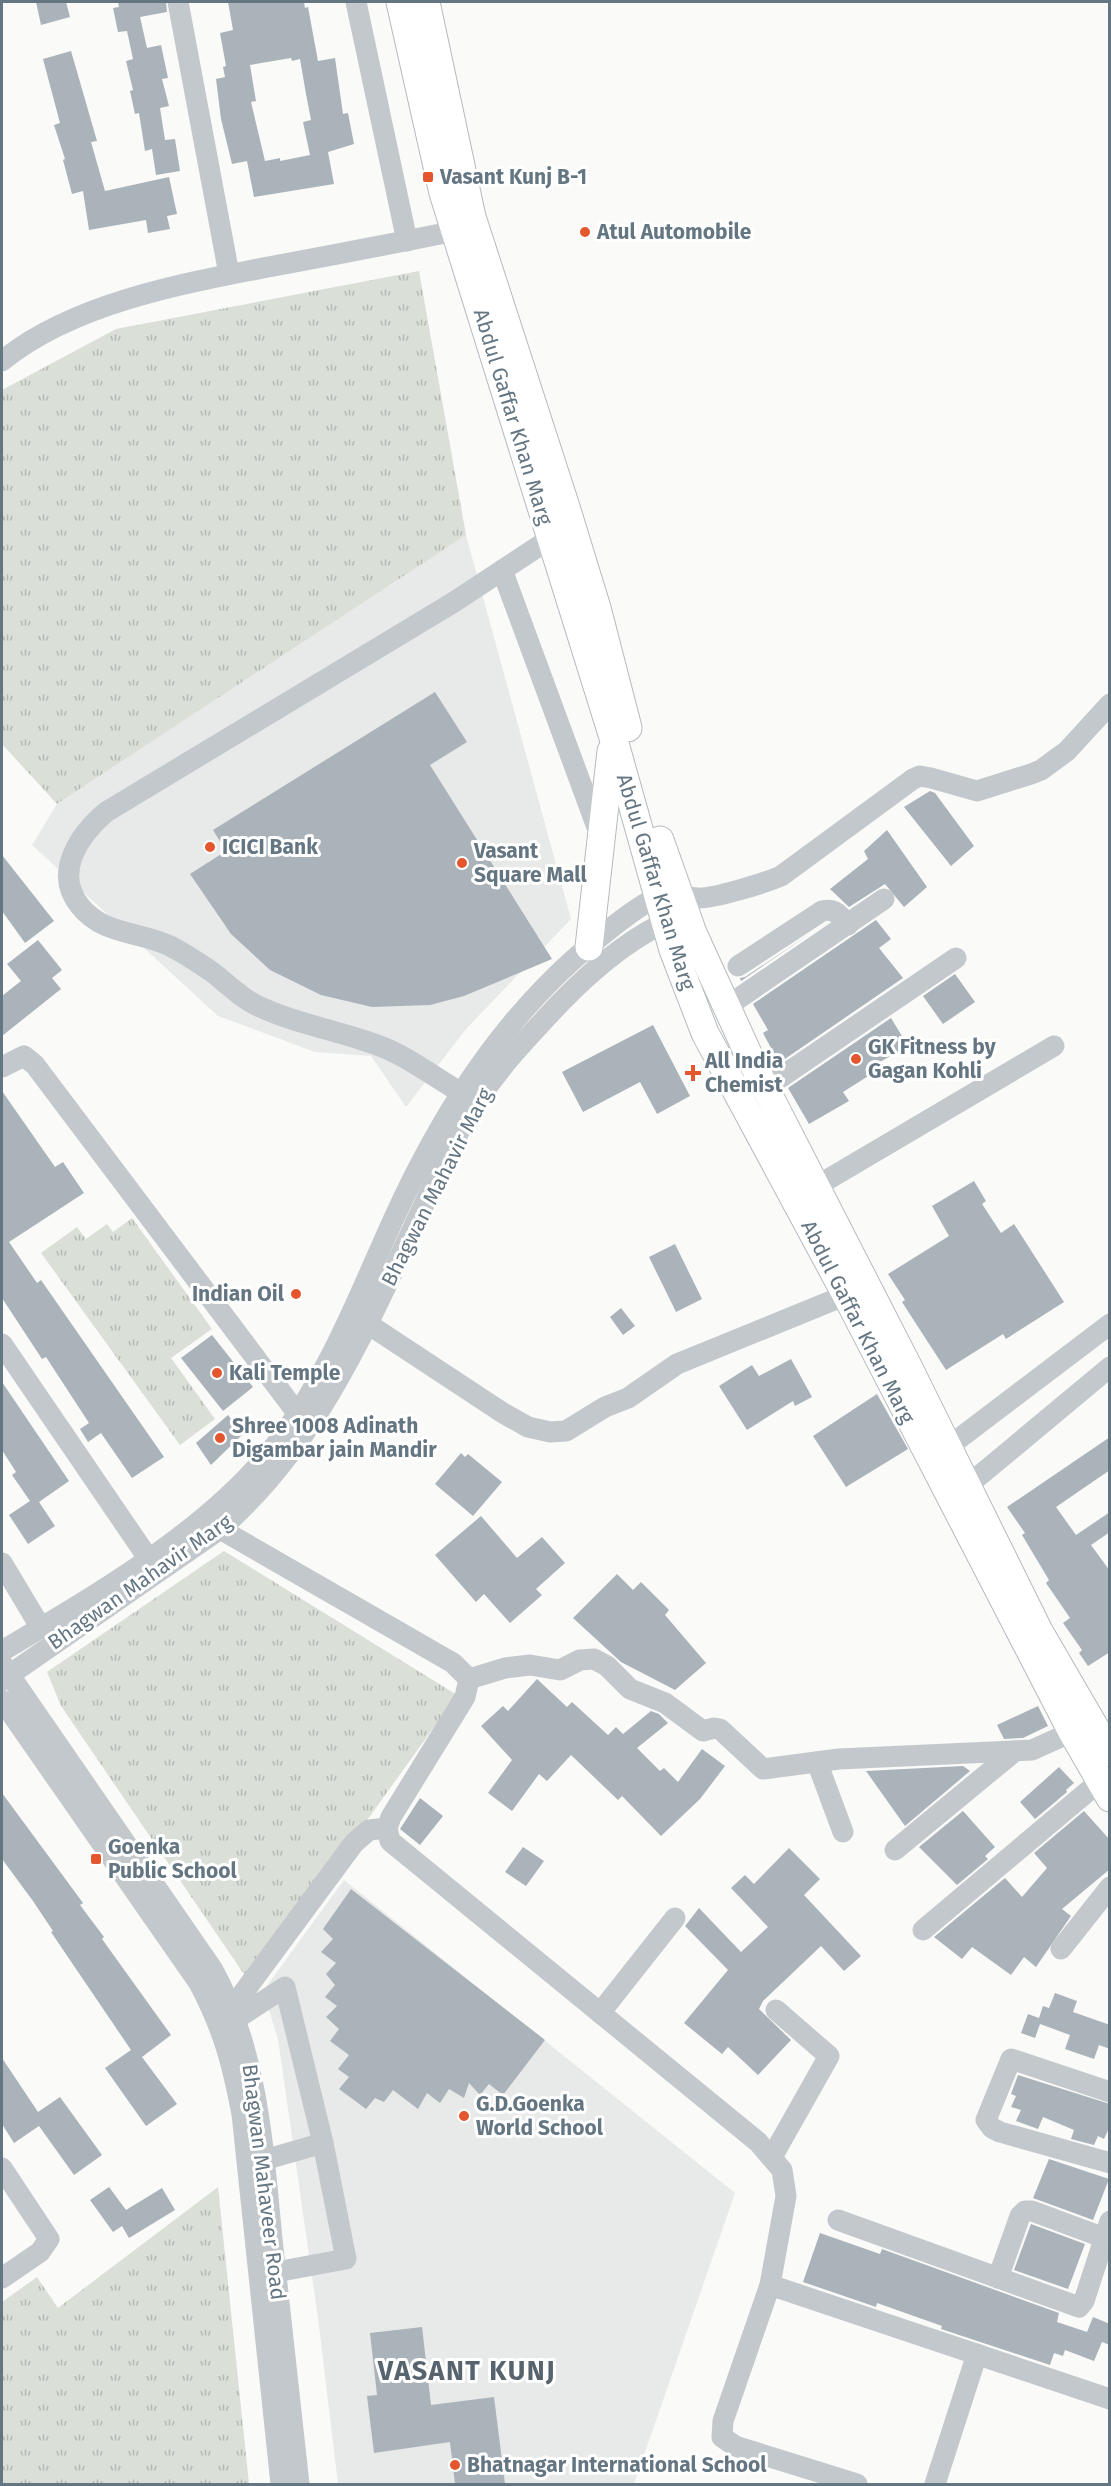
<svg xmlns="http://www.w3.org/2000/svg" width="1111" height="2486" viewBox="0 0 1111 2486" font-family="'Fira Sans',sans-serif">
  <defs>
    <pattern id="grass-tufts" width="24" height="20" patternUnits="userSpaceOnUse" patternTransform="scale(1.5)"><rect width="24" height="20" fill="#dadfd7"/><path d="M3 7l-1-3M5 7V3M7 7l1-3M15 17l-1-3M17 17v-4M19 17l1-3" fill="none" stroke="#b4b9b4"/></pattern>
  </defs>
  <rect width="100%" height="100%" fill="#fafaf8"/>
  <!-- built -->
  <g fill="#e8e9e9">
    <polygon points="466,535 571,919 466,1029 406,1107 371,1056 315,1052 218,1016 32,845 57,804"/>
    <polygon points="344,1880 735,2193 634,2484 338,2484 318,2318 278,2039 263,1991"/>
  </g>
  <!-- grass -->
  <g fill="url(#grass-tufts)">
    <polygon points="419,271 466,535 57,804 2,744 2,390 116,329"/>
    <polygon points="132,1218 212,1329 171,1358 215,1419 180,1445 41,1253 77,1227 86,1239 107,1224 113,1232"/>
    <polygon points="224,1551 457,1695 250,1983 61,1706 47,1672"/>
    <polygon points="218,2187 249,2484 2,2484 2,2302 37,2277 58,2308"/>
  </g>
  <!-- building -->
  <g fill="#aab3b9" fill-rule="evenodd">
    <polygon points="36,2 66,2 70,17 41,25"/>
    <polygon points="118,2 166,2 167,12 140,17 147,48 161,45 168,78 162,79 169,106 160,108 165,140 175,139 180,171 156,175 152,149 145,151 139,113 135,114 130,91 133,90 126,61 133,59 127,31 118,32 113,8 119,7"/>
    <path d="M228,2H304L305,8L308,7L318,61L335,58L343,114L348,113L354,144L328,152L334,184L254,197L247,161L232,164L221,119L216,79L225,77L223,67L226,66L220,33L233,30ZM291,58L292,61L300,59L306,94L311,120L303,122L310,155L280,161V158L265,161L251,102L256,101L250,65Z"/>
    <polygon points="71,51 97,141 91,142 105,191 169,177 177,214 167,216 170,229 148,233 146,220 89,230 83,191 72,194 63,160 65,159 54,125 60,123 43,59"/>
    <polygon points="435,692 467,742 430,765 552,959 464,996 430,1005 372,1007 321,995 270,970 231,934 190,874 226,851 213,830"/>
    <polygon points="930,791 935,793 974,846 951,866 904,807"/>
    <polygon points="887,830 927,887 904,907 885,884 849,907 830,889 868,859 864,851"/>
    <polygon points="2,855 54,921 25,943 2,911"/>
    <polygon points="876,920 891,939 879,948 903,978 779,1063 763,1033 768,1030 753,1004"/>
    <polygon points="811,933 741,981 740,978 745,977"/>
    <polygon points="38,940 62,970 52,978 61,989 2,1036 2,996 21,981 7,964"/>
    <polygon points="955,974 975,1002 943,1024 923,996"/>
    <polygon points="891,1018 908,1046 878,1063 881,1068 843,1092 849,1101 809,1124 788,1088"/>
    <polygon points="653,1025 690,1096 657,1114 640,1082 583,1112 562,1072"/>
    <polygon points="2,1091 55,1167 63,1162 84,1193 9,1242 37,1283 41,1280 164,1457 132,1478 101,1433 88,1442 80,1429 89,1423 46,1357 42,1359 2,1298"/>
    <polygon points="974,1181 986,1201 982,1204 1001,1233 1014,1224 1064,1302 1006,1339 1003,1334 946,1370 902,1302 905,1300 888,1274 949,1236 932,1206"/>
    <polygon points="675,1244 702,1299 676,1312 649,1257"/>
    <polygon points="621,1308 635,1326 623,1335 610,1317"/>
    <polygon points="212,1335 253,1387 223,1411 181,1358"/>
    <polygon points="791,1359 812,1397 795,1406 793,1401 747,1430 719,1386 752,1365 759,1376"/>
    <polygon points="2,1382 69,1481 39,1502 55,1526 28,1544 9,1515 30,1501 12,1475 16,1472 2,1450"/>
    <polygon points="877,1394 908,1449 846,1487 813,1436"/>
    <polygon points="228,1415 243,1434 211,1465 196,1443"/>
    <polygon points="1110,1437 1110,1470 1056,1507 1076,1535 1110,1512 1110,1532 1091,1545 1110,1571 1110,1652 1088,1666 1079,1653 1082,1650 1063,1623 1070,1618 1046,1583 1049,1580 1022,1535 1025,1533 1007,1507"/>
    <polygon points="461,1453 465,1457 468,1454 502,1482 473,1516 435,1484"/>
    <polygon points="481,1516 517,1558 542,1537 565,1563 536,1589 542,1595 510,1623 484,1594 476,1602 435,1555"/>
    <polygon points="617,1574 633,1590 641,1582 669,1610 665,1615 706,1663 675,1690 621,1662 573,1618"/>
    <polygon points="537,1679 567,1707 572,1702 608,1735 616,1727 623,1734 651,1711 659,1714 668,1723 637,1748 660,1771 664,1768 678,1782 702,1749 725,1766 700,1799 661,1836 622,1796 618,1800 571,1755 547,1781 539,1774 512,1811 488,1793 512,1760 481,1726 503,1706 508,1711"/>
    <polygon points="1038,1706 1048,1726 1023,1738 1004,1739 997,1725"/>
    <polygon points="963,1766 970,1771 905,1826 866,1771"/>
    <polygon points="1059,1767 1074,1783 1066,1790 1067,1792 1035,1819 1020,1802"/>
    <polygon points="2,1793 83,1903 80,1905 104,1937 102,1939 171,2035 142,2057 177,2104 146,2126 105,2068 131,2050 51,1932 53,1931 33,1901 2,1859"/>
    <polygon points="420,1798 443,1816 420,1845 400,1829"/>
    <polygon points="963,1811 995,1847 985,1856 988,1859 957,1885 919,1847"/>
    <polygon points="1084,1811 1110,1840 1110,1869 1062,1909 1071,1916 1036,1967 1024,1957 1011,1975 972,1947 962,1959 934,1937 1005,1878 1022,1897 1047,1868 1034,1853"/>
    <polygon points="523,1847 544,1861 526,1886 505,1872"/>
    <polygon points="789,1848 820,1879 804,1895 861,1956 844,1971 821,1946 763,2001 759,2009 791,2040 758,2075 728,2047 722,2054 684,2023 728,1970 685,1926 699,1908 741,1952 768,1927 731,1888 745,1875 754,1884"/>
    <polygon points="351,1889 545,2040 503,2095 489,2084 480,2095 469,2083 464,2098 449,2089 440,2103 427,2093 418,2109 393,2090 384,2102 375,2098 366,2109 339,2089 349,2077 338,2069 349,2055 330,2041 339,2029 326,2017 337,2006 325,1997 335,1985 326,1974 336,1963 321,1952 333,1939 323,1929"/>
    <polygon points="1055,1993 1077,2001 1073,2012 1110,2025 1110,2049 1099,2045 1094,2059 1065,2049 1070,2035 1040,2024 1035,2038 1021,2033 1028,2014 1039,2018 1043,2006 1049,2008"/>
    <polygon points="2,2058 38,2112 60,2097 102,2155 74,2175 39,2126 14,2143 2,2124"/>
    <polygon points="1018,2075 1110,2104 1110,2126 1104,2139 1098,2136 1094,2145 1071,2139 1074,2130 1043,2117 1038,2129 1016,2121 1021,2110 1011,2107 1016,2096 1011,2094"/>
    <polygon points="1049,2159 1109,2179 1093,2220 1033,2198"/>
    <polygon points="109,2187 126,2210 162,2188 175,2210 129,2238 122,2226 113,2232 90,2200"/>
    <polygon points="1031,2224 1085,2244 1068,2289 1014,2270"/>
    <polygon points="820,2233 880,2254 882,2249 1059,2313 1057,2322 1087,2332 1093,2317 1110,2324 1110,2345 1102,2342 1094,2361 1065,2350 1063,2356 1054,2353 1050,2365 941,2329 942,2326 877,2303 876,2307 803,2282"/>
    <polygon points="422,2327 431,2405 494,2397 505,2484 455,2484 450,2442 374,2453 367,2396 377,2395 370,2333"/>
  </g>
  <g fill="none" stroke-linecap="round" stroke-linejoin="round">
    <defs>
      <g id="major">
        <polyline points="400,2 443,193 616,747 673,950 705,1033 846,1295 1072,1732 1110,1798"/>
        <polyline points="426,2 472,217 566,507 597,608 628,728"/>
        <polyline points="660,840 693,933 752,1062 908,1366 1039,1631 1110,1753"/>
        <polyline points="589,947 611,751"/>
      </g>
    </defs>
    <!-- major casing -->
    <use href="#major" stroke="#b5babe" stroke-width="29"/>
    <!-- minor -->
    <g stroke="#c3c8cc" stroke-width="21">
      <polyline points="178,2 229,274"/>
      <polyline points="356,2 407,241"/>
      <path d="M2,361C74,302 189,282 279,265C338,254 396,243 455,231"/>
      <polyline points="502,570 601,838"/>
      <path d="M738,966L822,911C835,908 840,915 848,925"/>
      <polyline points="726,1007 884,899"/>
      <polyline points="2,1067 24,1056 35,1065 297,1413"/>
      <polyline points="765,1088 956,958"/>
      <path d="M460,1092C434,1077 406,1055 377,1045C337,1030 295,1024 256,1005C239,997 227,983 212,972C199,963 184,953 170,946C138,931 103,935 80,906C53,873 79,835 106,812L454,602L551,538"/>
      <polyline points="815,1187 1054,1046"/>
      <polyline points="355,1321 368,1324 503,1413 528,1427 550,1432 566,1431 605,1407 628,1398 677,1364 846,1295"/>
      <polyline points="2,1344 148,1558"/>
      <polyline points="948,1447 1110,1324"/>
      <polyline points="967,1486 1110,1367"/>
      <polyline points="220,1529 453,1663 469,1679 465,1697 391,1817 387,1828 390,1841 758,2142 782,2170 786,2196 770,2285 723,2421 722,2437 735,2446 857,2484"/>
      <polyline points="2,1563 41,1628"/>
      <path d="M2,1651C97,1594 213,1529 280,1439C330,1372 360,1293 394,1218C439,1120 494,1031 574,959C592,943 637,905 658,897C673,891 683,897 697,898C713,899 765,883 781,876L913,779L920,776L931,778L977,791L1031,774L1041,770L1067,751L1110,704"/>
      <path d="M2,1664L213,1970C258,2052 263,2147 272,2239C281,2321 290,2403 299,2484"/>
      <polyline points="469,1679 505,1668 530,1665 560,1670 580,1660 594,1659 607,1666 630,1689 665,1703 703,1731 714,1728 720,1729 763,1769 839,1759 1032,1750 1072,1732"/>
      <path d="M2,1680L220,1529C317,1445 367,1327 420,1213C438,1175 455,1134 478,1100C502,1064 531,1034 560,1003C593,969 633,935 677,917"/>
      <path d="M2,1700L199,1983C224,2031 232,2062 242,2114L281,2484"/>
      <polyline points="817,1762 843,1832"/>
      <polyline points="895,1850 1015,1751"/>
      <polyline points="923,1930 1099,1782"/>
      <polyline points="1061,1949 1110,1887"/>
      <polyline points="232,2008 354,1843 369,1830 387,1828"/>
      <polyline points="600,2013 675,1918"/>
      <polyline points="236,2019 285,1987 323,2143 264,2160"/>
      <polyline points="1110,2092 1011,2059 986,2120 992,2128 1000,2132 1110,2163"/>
      <polyline points="772,2157 829,2056 776,2010"/>
      <polyline points="2,2168 49,2239 40,2252 2,2278"/>
      <polyline points="838,2220 1079,2307 1084,2301 1110,2221"/>
      <polyline points="276,2272 346,2259 323,2143"/>
      <polyline points="998,2278 1020,2216 1025,2211 1032,2211 1110,2240"/>
      <polyline points="770,2285 1110,2399"/>
      <polyline points="935,2484 977,2354"/>
    </g>
    <!-- major -->
    <use href="#major" stroke="#fff" stroke-width="27"/>
  </g>
  <!-- markers -->
  <g fill="#e4572e" stroke="#fff" stroke-width="2">
    <rect x="422" y="171" width="12" height="12" rx="3"/>
    <circle cx="585" cy="232" r="6"/>
    <circle cx="210" cy="847" r="6"/>
    <circle cx="462" cy="863" r="6"/>
    <circle cx="856" cy="1059" r="6"/>
    <path d="M690 1064h6v6h6v6h-6v6h-6v-6h-6v-6h6z"/>
    <circle cx="296" cy="1294" r="6"/>
    <circle cx="217" cy="1373" r="6"/>
    <circle cx="220" cy="1438" r="6"/>
    <rect x="90" y="1853" width="12" height="12" rx="3"/>
    <circle cx="464" cy="2116" r="6"/>
    <circle cx="455" cy="2465" r="6"/>
  </g>
  <g text-anchor="middle" stroke-width="6" stroke-linejoin="round" paint-order="stroke">
    <!-- poi labels -->
    <g font-size="21" font-weight="bold" fill="#657683" stroke="#fff" text-anchor="start">
      <text x="440" y="184">Vasant Kunj B-1</text>
      <text x="597" y="239">Atul Automobile</text>
      <text x="222" y="854">ICICI Bank</text>
      <text x="474" y="858">Vasant<tspan x="474" dy="24">Square Mall</tspan></text>
      <text x="868" y="1054">GK Fitness by<tspan x="868" dy="24">Gagan Kohli</tspan></text>
      <text x="705" y="1068">All India<tspan x="705" dy="24">Chemist</tspan></text>
      <text x="284" y="1301" text-anchor="end">Indian Oil</text>
      <text x="229" y="1380">Kali Temple</text>
      <text x="232" y="1433">Shree 1008 Adinath<tspan x="232" dy="24">Digambar jain Mandir</tspan></text>
      <text x="108" y="1854">Goenka<tspan x="108" dy="24">Public School</tspan></text>
      <text x="476" y="2111">G.D.Goenka<tspan x="476" dy="24">World School</tspan></text>
      <text x="467" y="2472">Bhatnagar International School</text>
    </g>
    <!-- street labels -->
    <g font-size="21" fill="#657683" stroke="#fff">
      <text transform="translate(513 417) rotate(73)" y="7">Abdul Gaffar Khan Marg</text>
      <text transform="translate(656 882) rotate(73)" y="7">Abdul Gaffar Khan Marg</text>
      <text transform="translate(437 1187) rotate(-63)" y="7">Bhagwan Mahavir Marg</text>
      <text transform="translate(858 1322) rotate(63)" y="7">Abdul Gaffar Khan Marg</text>
      <text transform="translate(140 1582) rotate(-35)" y="7">Bhagwan Mahavir Marg</text>
      <text transform="translate(264 2182) rotate(83)" y="7">Bhagwan Mahaveer Road</text>
    </g>
    <!-- district labels -->
    <g font-size="27" font-weight="bold" letter-spacing="1.5" fill="#57646e" stroke="#fff">
      <text x="467" y="2380">VASANT KUNJ</text>
    </g>
  </g>
  <!-- border -->
  <rect width="1111" height="2486" fill="none" stroke="#657683" stroke-width="6"/>
</svg>
